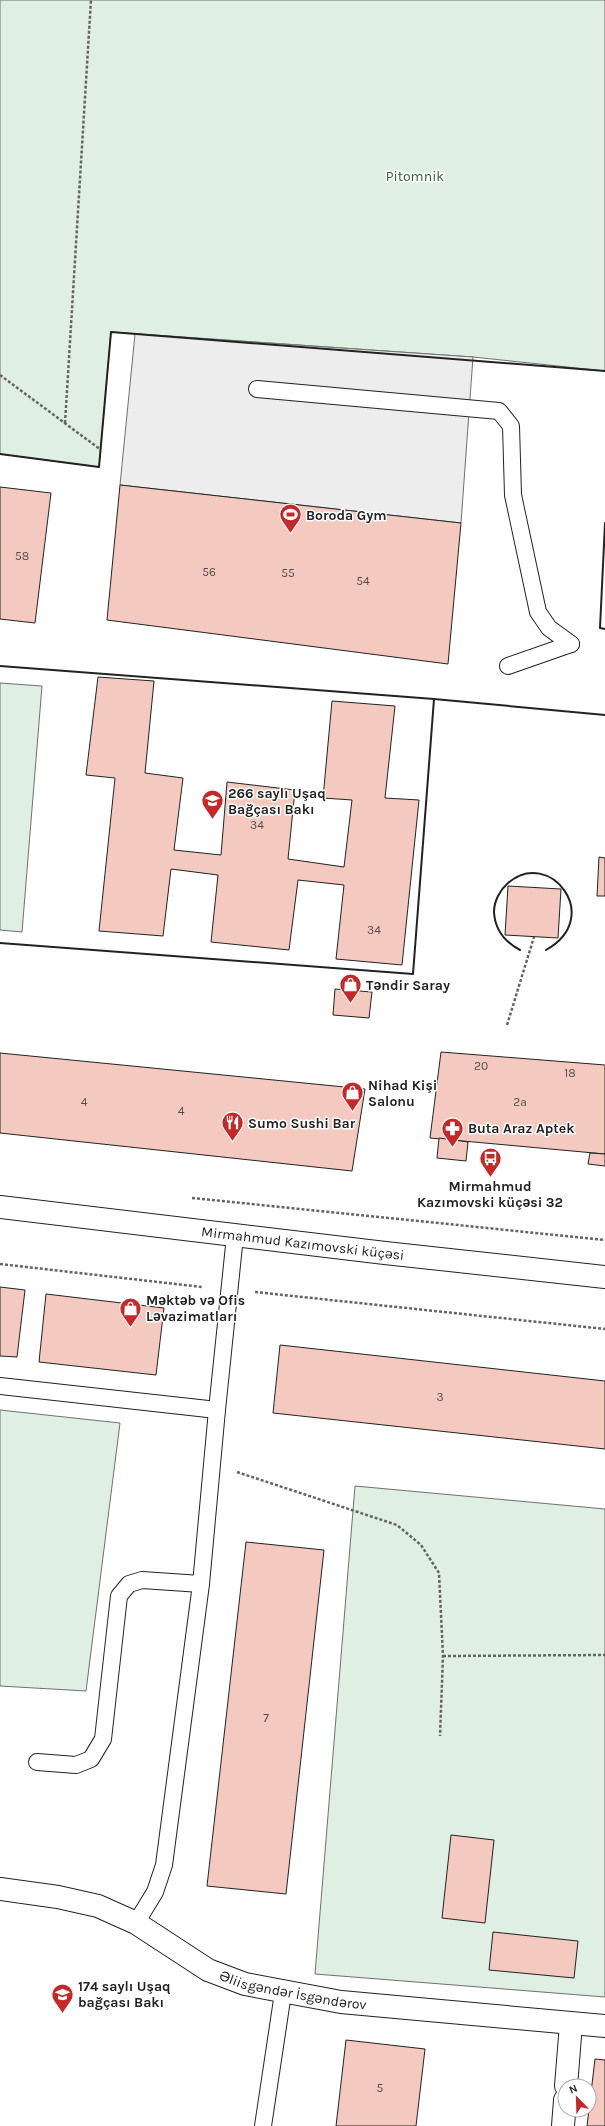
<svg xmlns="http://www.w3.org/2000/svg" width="605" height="2126" viewBox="0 0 605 2126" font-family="Karla,sans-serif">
  <rect width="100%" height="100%" fill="#fff"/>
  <!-- green -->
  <g fill="#e0efe3" stroke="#6f6f6f">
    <polygon points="0,0 605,0 605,371 473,357 111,332 99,467 0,454"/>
    <polygon points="0,683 42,686 22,932 0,930"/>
    <polygon points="0,1410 120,1423 86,1691 0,1686"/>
    <polygon points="355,1486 605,1509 605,1997 315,1974"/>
  </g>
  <!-- parking -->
  <polygon fill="#ededed" stroke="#6f6f6f" points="135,334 473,357 461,523 120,485"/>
  <!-- building -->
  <g fill="#f3c9c0" stroke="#222">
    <polygon points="120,485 461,523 448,664 107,620"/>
    <polygon points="0,487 51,493 35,623 0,619"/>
    <polygon points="98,677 154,681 145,773 183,778 174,850 221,855 227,782 295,790 288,859 344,867 352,800 323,798 332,701 395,706 385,798 419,800 402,965 336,959 344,885 298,880 289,950 211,942 218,875 171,869 163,936 99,931 115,778 86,775"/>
    <polygon points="599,857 605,858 605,896 597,896"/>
    <polygon points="508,886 561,889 558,938 505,935"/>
    <polygon points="335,989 372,992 369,1018 333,1015"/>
    <polygon points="441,1052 605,1065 605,1154 430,1138"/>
    <polygon points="0,1053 365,1089 352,1171 0,1133"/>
    <polygon points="439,1138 468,1142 466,1161 437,1158"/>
    <polygon points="590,1153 605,1154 605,1166 588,1164"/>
    <polygon points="0,1287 25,1290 17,1357 0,1356"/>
    <polygon points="46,1294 164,1308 156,1375 39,1362"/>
    <polygon points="280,1345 605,1381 605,1449 273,1413"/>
    <polygon points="246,1542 324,1550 286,1894 207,1886"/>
    <polygon points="451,1835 494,1840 485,1923 442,1918"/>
    <polygon points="493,1932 578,1941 574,1978 489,1970"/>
    <polygon points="346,2040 425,2049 416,2126 336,2126"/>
    <polygon points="595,2059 605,2060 605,2126 587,2126"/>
  </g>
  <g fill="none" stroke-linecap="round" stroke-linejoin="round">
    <defs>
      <g id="service">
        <polyline points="257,389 499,411 511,426 513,495 538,612 549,628 571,644"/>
        <polyline points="508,666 571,644"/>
        <polyline points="0,1386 217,1410"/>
        <polyline points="37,1762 76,1765 91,1759 103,1739 119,1596 129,1584 142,1580 201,1584"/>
        <polyline points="136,1923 155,1892 164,1865 201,1584 217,1410 235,1236"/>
        <polyline points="263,2126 283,1993"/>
      </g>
      <g id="minor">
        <path id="s1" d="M0,1889L58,1897L98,1906L136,1923L208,1970L245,1984L341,2002L605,2026"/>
        <polyline points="566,2086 571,2024"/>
        <polyline points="563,2126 565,2100"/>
      </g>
      <g id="tertiary">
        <path id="s2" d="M0,1207L385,1253L605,1277"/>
      </g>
    </defs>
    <!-- service casing -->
    <use href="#service" stroke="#222" stroke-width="18"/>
    <!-- minor casing -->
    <use href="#minor" stroke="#222" stroke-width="24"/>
    <!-- tertiary casing -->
    <use href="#tertiary" stroke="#222" stroke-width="24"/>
    <!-- path -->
    <g stroke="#646464" stroke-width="2.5" stroke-dasharray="3 2" stroke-linecap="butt">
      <polyline points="0,375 101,450"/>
      <polyline points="65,423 91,0"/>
      <polyline points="507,1025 534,937"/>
      <polyline points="192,1198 605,1240"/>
      <polyline points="0,1264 202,1287"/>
      <polyline points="255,1292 605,1329"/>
      <polyline points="237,1472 397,1525 421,1545 439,1573 443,1656 440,1736"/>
      <polyline points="443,1656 605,1655"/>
    </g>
    <!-- service -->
    <use href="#service" stroke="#fff" stroke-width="16"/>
    <!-- minor -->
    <use href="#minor" stroke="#fff" stroke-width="22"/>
    <!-- tertiary -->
    <use href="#tertiary" stroke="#fff" stroke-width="22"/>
    <!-- wall -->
    <g stroke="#222" stroke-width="2">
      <polyline points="0,454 99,467 111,332 605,371"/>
      <polyline points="605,523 600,628 605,629"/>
      <polyline points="0,666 434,699 605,715"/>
      <polyline points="0,943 413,974 434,699"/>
      <path d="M520,950C505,942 495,931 494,912C494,901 500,890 508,883C549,847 605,917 546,950"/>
    </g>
  </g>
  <!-- icons -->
  <defs>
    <symbol id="stadium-pin" viewBox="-11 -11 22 30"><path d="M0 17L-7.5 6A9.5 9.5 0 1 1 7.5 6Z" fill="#c62828" stroke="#fff"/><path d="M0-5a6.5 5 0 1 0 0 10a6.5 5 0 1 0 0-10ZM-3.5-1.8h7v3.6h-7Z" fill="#fff"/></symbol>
    <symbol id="school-pin" viewBox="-11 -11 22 30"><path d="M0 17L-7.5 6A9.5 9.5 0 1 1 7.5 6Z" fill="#c62828" stroke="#fff"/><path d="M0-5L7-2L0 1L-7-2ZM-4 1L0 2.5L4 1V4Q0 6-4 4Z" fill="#fff"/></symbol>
    <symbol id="shop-pin" viewBox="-11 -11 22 30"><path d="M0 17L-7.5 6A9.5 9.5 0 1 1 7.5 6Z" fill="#c62828" stroke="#fff"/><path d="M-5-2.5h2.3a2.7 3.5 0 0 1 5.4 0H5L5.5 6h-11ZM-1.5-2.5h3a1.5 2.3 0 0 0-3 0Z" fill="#fff"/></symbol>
    <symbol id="restaurant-pin" viewBox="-11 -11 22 30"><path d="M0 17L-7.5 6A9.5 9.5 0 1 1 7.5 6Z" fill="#c62828" stroke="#fff"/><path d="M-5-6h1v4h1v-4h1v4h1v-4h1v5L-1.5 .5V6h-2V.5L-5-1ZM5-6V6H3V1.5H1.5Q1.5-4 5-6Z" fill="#fff"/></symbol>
    <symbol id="pharmacy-pin" viewBox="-11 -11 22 30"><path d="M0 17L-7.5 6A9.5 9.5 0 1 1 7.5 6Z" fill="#c62828" stroke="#fff"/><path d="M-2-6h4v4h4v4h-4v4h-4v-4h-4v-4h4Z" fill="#fff"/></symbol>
    <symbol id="bus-pin" viewBox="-11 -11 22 30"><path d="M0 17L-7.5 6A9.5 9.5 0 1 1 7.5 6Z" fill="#c62828" stroke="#fff"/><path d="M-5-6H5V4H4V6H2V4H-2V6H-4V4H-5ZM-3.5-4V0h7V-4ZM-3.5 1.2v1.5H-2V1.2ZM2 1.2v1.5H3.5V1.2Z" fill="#fff"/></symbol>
  </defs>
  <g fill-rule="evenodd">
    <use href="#stadium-pin" x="278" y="502" width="25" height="34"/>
    <use href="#school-pin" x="200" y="788" width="25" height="34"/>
    <use href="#shop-pin" x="338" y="972" width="25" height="34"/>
    <use href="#shop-pin" x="340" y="1080" width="25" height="34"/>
    <use href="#restaurant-pin" x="220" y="1110" width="25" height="34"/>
    <use href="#pharmacy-pin" x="440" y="1116" width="25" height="34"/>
    <use href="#bus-pin" x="478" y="1146" width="25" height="34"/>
    <use href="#shop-pin" x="118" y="1296" width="25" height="34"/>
    <use href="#school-pin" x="50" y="1982" width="25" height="34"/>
  </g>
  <g text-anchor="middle" stroke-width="3" stroke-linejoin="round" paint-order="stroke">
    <!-- number labels -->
    <g font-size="12" fill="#564c4a">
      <text x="22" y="560">58</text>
      <text x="209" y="576">56</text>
      <text x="288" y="577">55</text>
      <text x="363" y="585">54</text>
      <text x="257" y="829">34</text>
      <text x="374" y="934">34</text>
      <text x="481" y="1070">20</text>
      <text x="570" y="1077">18</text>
      <text x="84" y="1106">4</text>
      <text x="520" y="1106">2a</text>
      <text x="181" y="1115">4</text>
      <text x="440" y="1401">3</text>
      <text x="266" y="1722">7</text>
      <text x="380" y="2092">5</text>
    </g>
    <!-- park labels -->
    <g font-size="14" fill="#2f5e38" stroke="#fff">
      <text x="415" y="181">Pitomnik</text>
    </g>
    <!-- poi labels -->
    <g font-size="14" font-weight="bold" fill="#222" stroke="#fff" text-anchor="start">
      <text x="306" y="520">Boroda Gym</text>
      <text x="228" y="798">266 saylı Uşaq<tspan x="228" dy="16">Bağçası Bakı</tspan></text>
      <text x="366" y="990">Təndir Saray</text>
      <text x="368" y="1090">Nihad Kişi<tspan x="368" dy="16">Salonu</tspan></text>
      <text x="248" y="1128">Sumo Sushi Bar</text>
      <text x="468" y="1133">Buta Araz Aptek</text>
      <text x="490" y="1191" text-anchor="middle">Mirmahmud<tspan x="490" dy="16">Kazımovski küçəsi 32</tspan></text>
      <text x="146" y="1305">Məktəb və Ofis<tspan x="146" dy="16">Ləvazimatları</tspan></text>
      <text x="78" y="1991">174 saylı Uşaq<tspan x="78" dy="16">bağçası Bakı</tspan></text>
    </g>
    <!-- street labels -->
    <g font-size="14" fill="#222" stroke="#fff">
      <text dy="5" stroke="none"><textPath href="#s2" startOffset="305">Mirmahmud Kazımovski küçəsi</textPath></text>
      <text dy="5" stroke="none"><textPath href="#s1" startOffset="315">Əliisgəndər İsgəndərov</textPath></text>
    </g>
  </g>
  <!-- north arrow -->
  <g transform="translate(577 2098) rotate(337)"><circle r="19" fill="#ffffff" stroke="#a7a7a7"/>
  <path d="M0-3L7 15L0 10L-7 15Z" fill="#c62828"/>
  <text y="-6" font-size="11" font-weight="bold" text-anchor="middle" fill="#222222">N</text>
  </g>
</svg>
